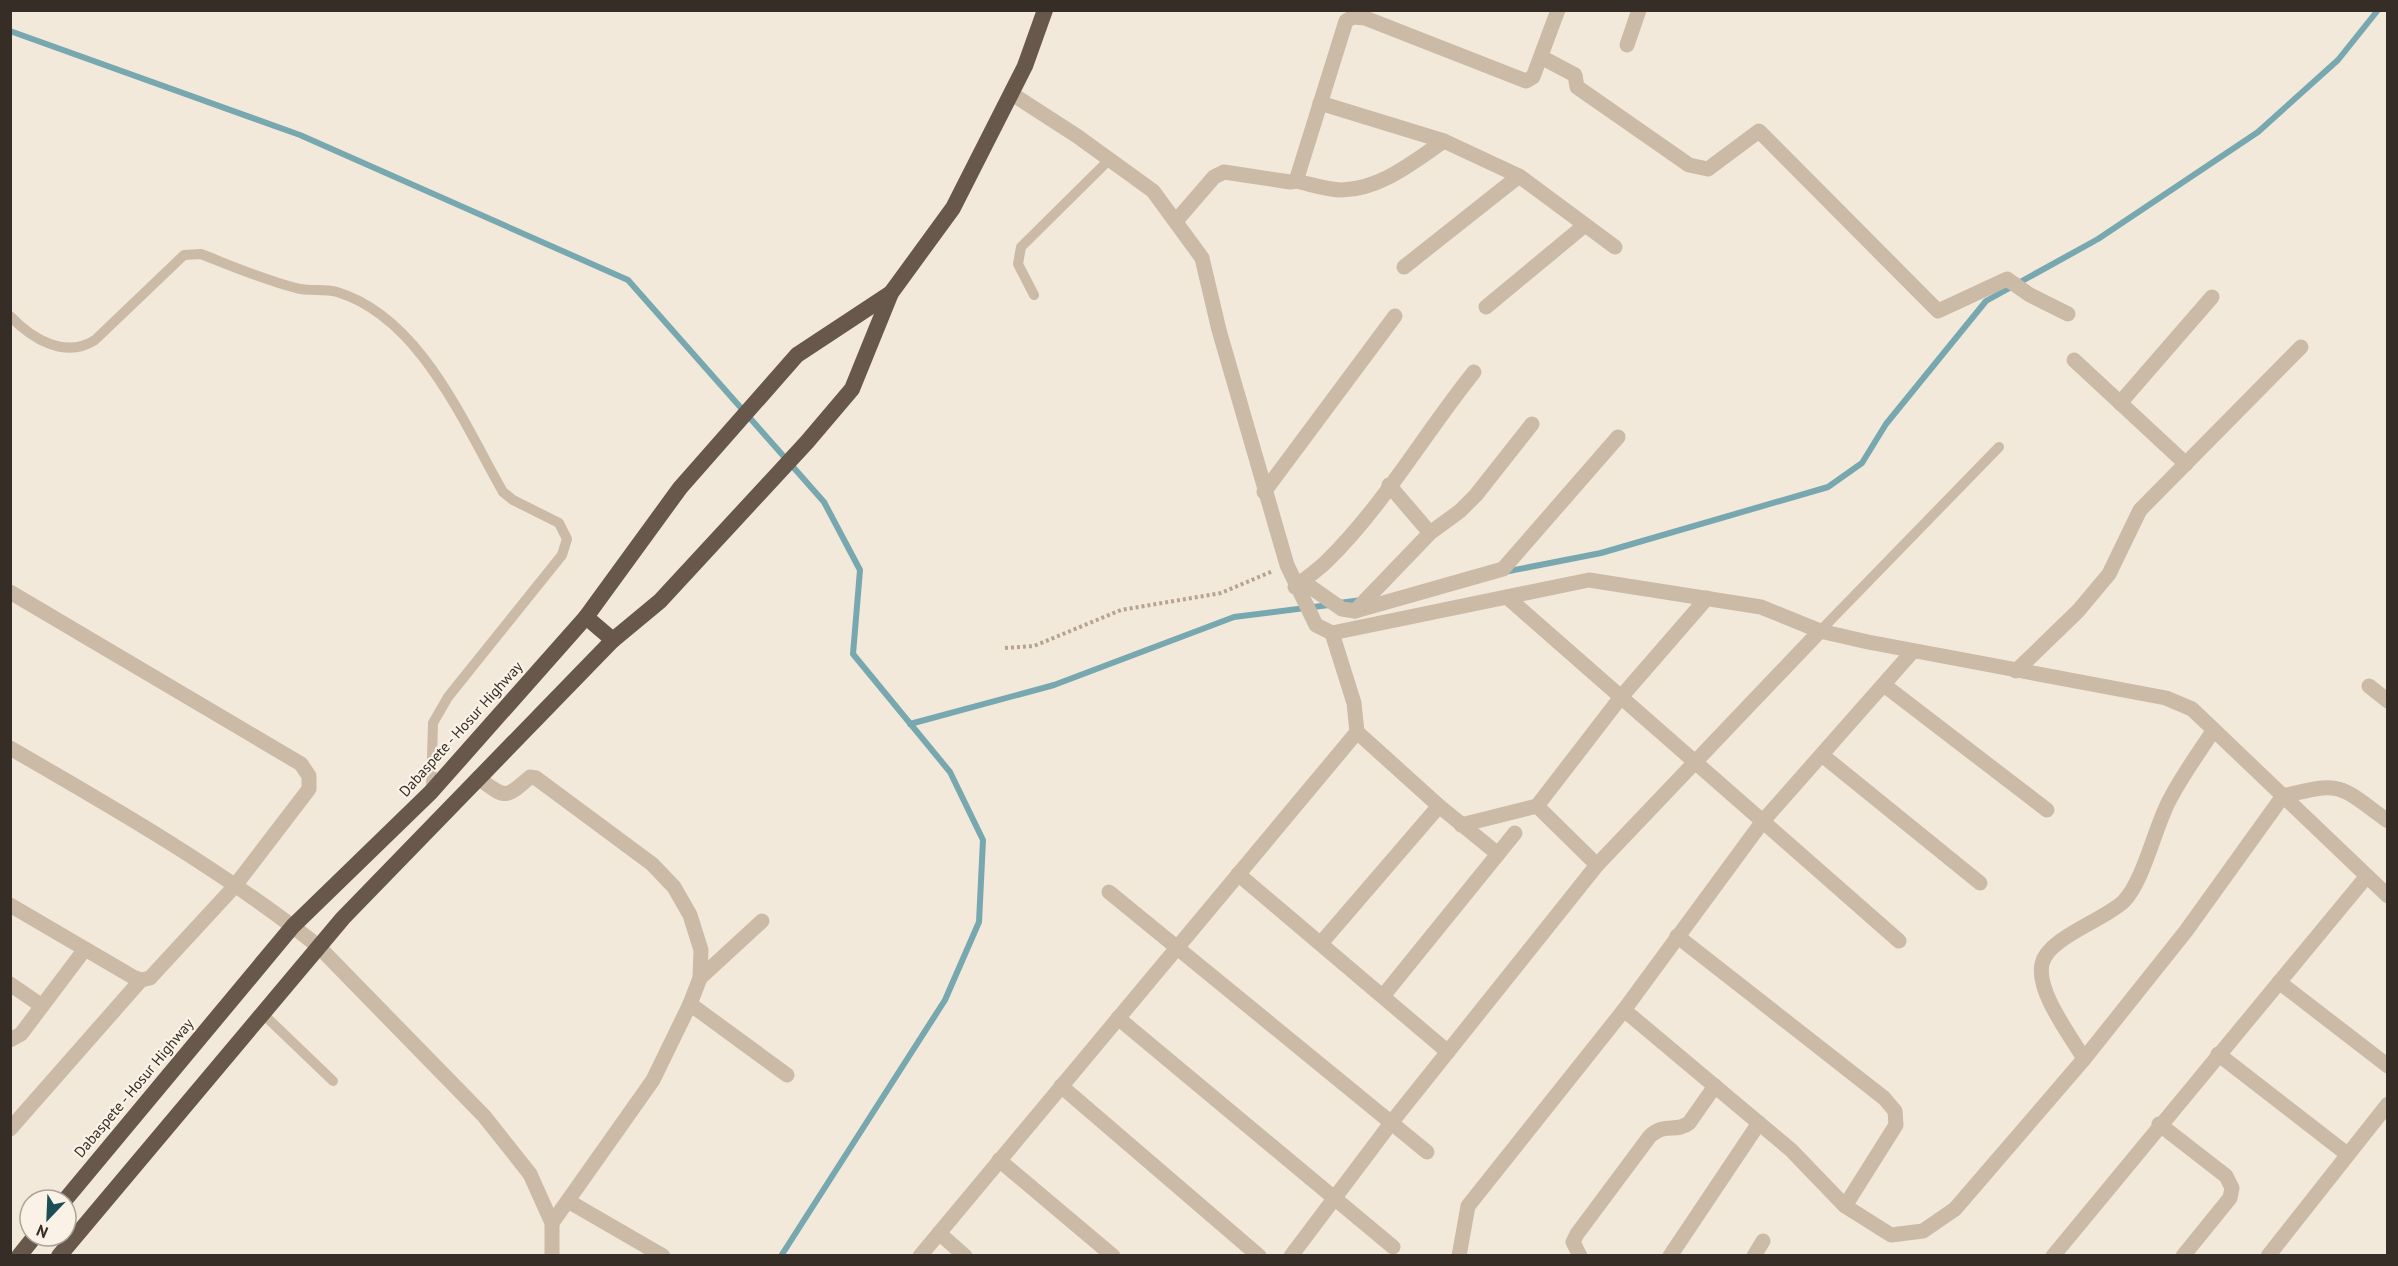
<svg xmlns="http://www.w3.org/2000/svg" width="2398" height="1266" viewBox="0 0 2398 1266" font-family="'PT Sans',sans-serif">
  <rect width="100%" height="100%" fill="#f2e9da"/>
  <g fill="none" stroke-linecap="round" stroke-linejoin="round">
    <!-- stream -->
    <g stroke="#78a8af" stroke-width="6">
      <polyline points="10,31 300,135 628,280 824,502 860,570 853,654 950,772 983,840 979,922 945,1000 781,1256"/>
      <polyline points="1504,572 1601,553 1828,487 1862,463 1886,424 1986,301 2098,239 2258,132 2338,60 2378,10"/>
      <polyline points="1339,603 1362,600"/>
      <polyline points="910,724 1054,685 1234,617 1329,605"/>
    </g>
    <!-- path -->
    <polyline stroke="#b6a490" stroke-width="4" stroke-dasharray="3 3" stroke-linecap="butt" points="1005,648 1034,646 1121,610 1221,593 1273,571"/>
    <!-- service -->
    <g stroke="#cabaa6" stroke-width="10">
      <polyline points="1034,295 1018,264 1021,247 1110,159"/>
      <path d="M10,316C32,339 65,359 95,340L184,255L201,254C232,266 264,280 296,288C309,292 324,288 337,292C420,317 463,422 503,492L513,500L559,523L567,539L562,555L448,697L433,723L431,792"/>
      <polyline points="1820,631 1999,447"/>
      <polyline points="262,1013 333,1081"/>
    </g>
    <!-- minor -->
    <g stroke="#cabaa6" stroke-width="15">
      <polyline points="1627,45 1639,10"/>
      <polyline points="1541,57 1575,75 1577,87 1689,165 1708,169 1759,131 1938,311 2007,279 2030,295 2068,314"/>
      <polyline points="1012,94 1077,136 1153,191 1202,258 1219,330 1287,565 1316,625 1332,633 1589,580 1761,607 1820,631 1868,642 2166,698 2192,709 2388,896"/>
      <polyline points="1320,103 1444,141 1519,176 1615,247"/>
      <path d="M1296,181C1310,184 1327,190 1342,190C1381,189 1413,162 1444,141"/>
      <polyline points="1176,221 1214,177 1224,172 1290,182 1296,181 1346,21 1353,17 1365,18 1526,81 1533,77 1558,10"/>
      <polyline points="1404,267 1519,176"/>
      <polyline points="1486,307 1585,225"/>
      <polyline points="2074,360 2186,464"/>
      <polyline points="2120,403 2212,297"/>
      <polyline points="1389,485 1430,533"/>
      <polyline points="1264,492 1395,316"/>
      <polyline points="1302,581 1342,609 1355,611 1503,569 1618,437"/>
      <path d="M1295,587C1306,578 1318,570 1327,561C1384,505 1424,434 1474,372"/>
      <polyline points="10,592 301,764 309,776 309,789 234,887 150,978 141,980 133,977 10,905"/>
      <polyline points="1507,597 1899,941"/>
      <polyline points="1355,611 1430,533 1460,511 1476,495 1532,424"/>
      <polyline points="2016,671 2078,611 2109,574 2140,510 2301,347"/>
      <polyline points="1884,685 2047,810"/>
      <polyline points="2369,686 2388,701"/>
      <polyline points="1357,732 1439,806 1498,854"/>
      <path d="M10,748C116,809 223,871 318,946L484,1116L530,1174L552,1223V1256"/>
      <polyline points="1822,755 1980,883"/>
      <path d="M478,778C506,798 504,800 530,777L536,778L652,864L674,887L690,915L701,950L700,978L690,1004L653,1080L552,1223"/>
      <polyline points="1537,806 1621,697 1707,598"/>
      <polyline points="1461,825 1537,806 1597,865"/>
      <polyline points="1238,874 1448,1052"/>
      <polyline points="1109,892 1427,1152"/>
      <polyline points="1677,936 1884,1098 1895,1111 1896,1125 1845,1206"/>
      <polyline points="1322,942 1439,806"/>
      <polyline points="700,978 762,921"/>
      <polyline points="2279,982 2388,1066"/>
      <polyline points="10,984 42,1006"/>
      <polyline points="1383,996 1515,833"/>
      <polyline points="690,1004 787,1075"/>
      <path d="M1624,1010L1791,1150L1845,1206L1891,1235L1923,1231L1955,1209L2084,1059L2186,931L2283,796C2344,781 2338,785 2388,821"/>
      <polyline points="1118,1018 1393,1247"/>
      <polyline points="10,1040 21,1034 85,949"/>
      <polyline points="2218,1054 2347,1154"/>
      <path d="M2084,1059C2071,1036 2036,992 2042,964C2047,938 2105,920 2124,901C2144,880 2155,827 2169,801C2181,777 2198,754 2213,731"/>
      <polyline points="1061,1086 1259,1256"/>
      <polyline points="2159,1124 2226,1176 2232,1188 2230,1198 2183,1256"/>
      <polyline points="10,1129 141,980"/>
      <polyline points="999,1160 1113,1256"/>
      <polyline points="568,1201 663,1256"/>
      <polyline points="939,1233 965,1256"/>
      <polyline points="920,1256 1357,732 1354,703 1332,633"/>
      <polyline points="1291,1256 1391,1123 1597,865 1820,631"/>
      <polyline points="1459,1256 1468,1206 1624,1010 1763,821 1913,651"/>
      <path d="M1580,1256L1573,1242L1577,1234L1650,1136C1665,1122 1676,1133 1689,1123L1715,1086"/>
      <polyline points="1670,1256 1759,1123"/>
      <polyline points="1754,1256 1763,1241"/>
      <polyline points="2053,1256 2367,876"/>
      <polyline points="2268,1256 2388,1104"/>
    </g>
    <!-- trunk -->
    <g stroke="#68574b" stroke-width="16">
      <polyline points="586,617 613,640"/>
      <polyline points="65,1200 293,926 431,792 586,617 680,488 797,355 891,293"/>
      <polyline points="19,1256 35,1236"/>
      <polyline points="59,1256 343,918 613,640 660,601 807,442 852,389 891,293 953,208 1025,66 1045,10"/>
    </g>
  </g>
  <g text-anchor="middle" stroke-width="4.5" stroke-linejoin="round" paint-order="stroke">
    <!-- street labels -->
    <g font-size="15" fill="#362d27" stroke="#faf2e6">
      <text transform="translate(461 729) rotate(-48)" y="5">Dabaspete - Hosur Highway</text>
      <text transform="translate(134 1088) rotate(-50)" y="5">Dabaspete - Hosur Highway</text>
    </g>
  </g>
  <!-- border -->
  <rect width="2398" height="1266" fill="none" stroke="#362d27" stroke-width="24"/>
  <!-- north arrow -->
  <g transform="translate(48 1218) rotate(203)"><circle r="28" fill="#faf2e6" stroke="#aca39a" stroke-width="1.5"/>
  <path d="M0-4.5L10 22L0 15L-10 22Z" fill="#1c4e58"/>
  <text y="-9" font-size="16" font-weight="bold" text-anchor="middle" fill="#362d27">N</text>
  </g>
</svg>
